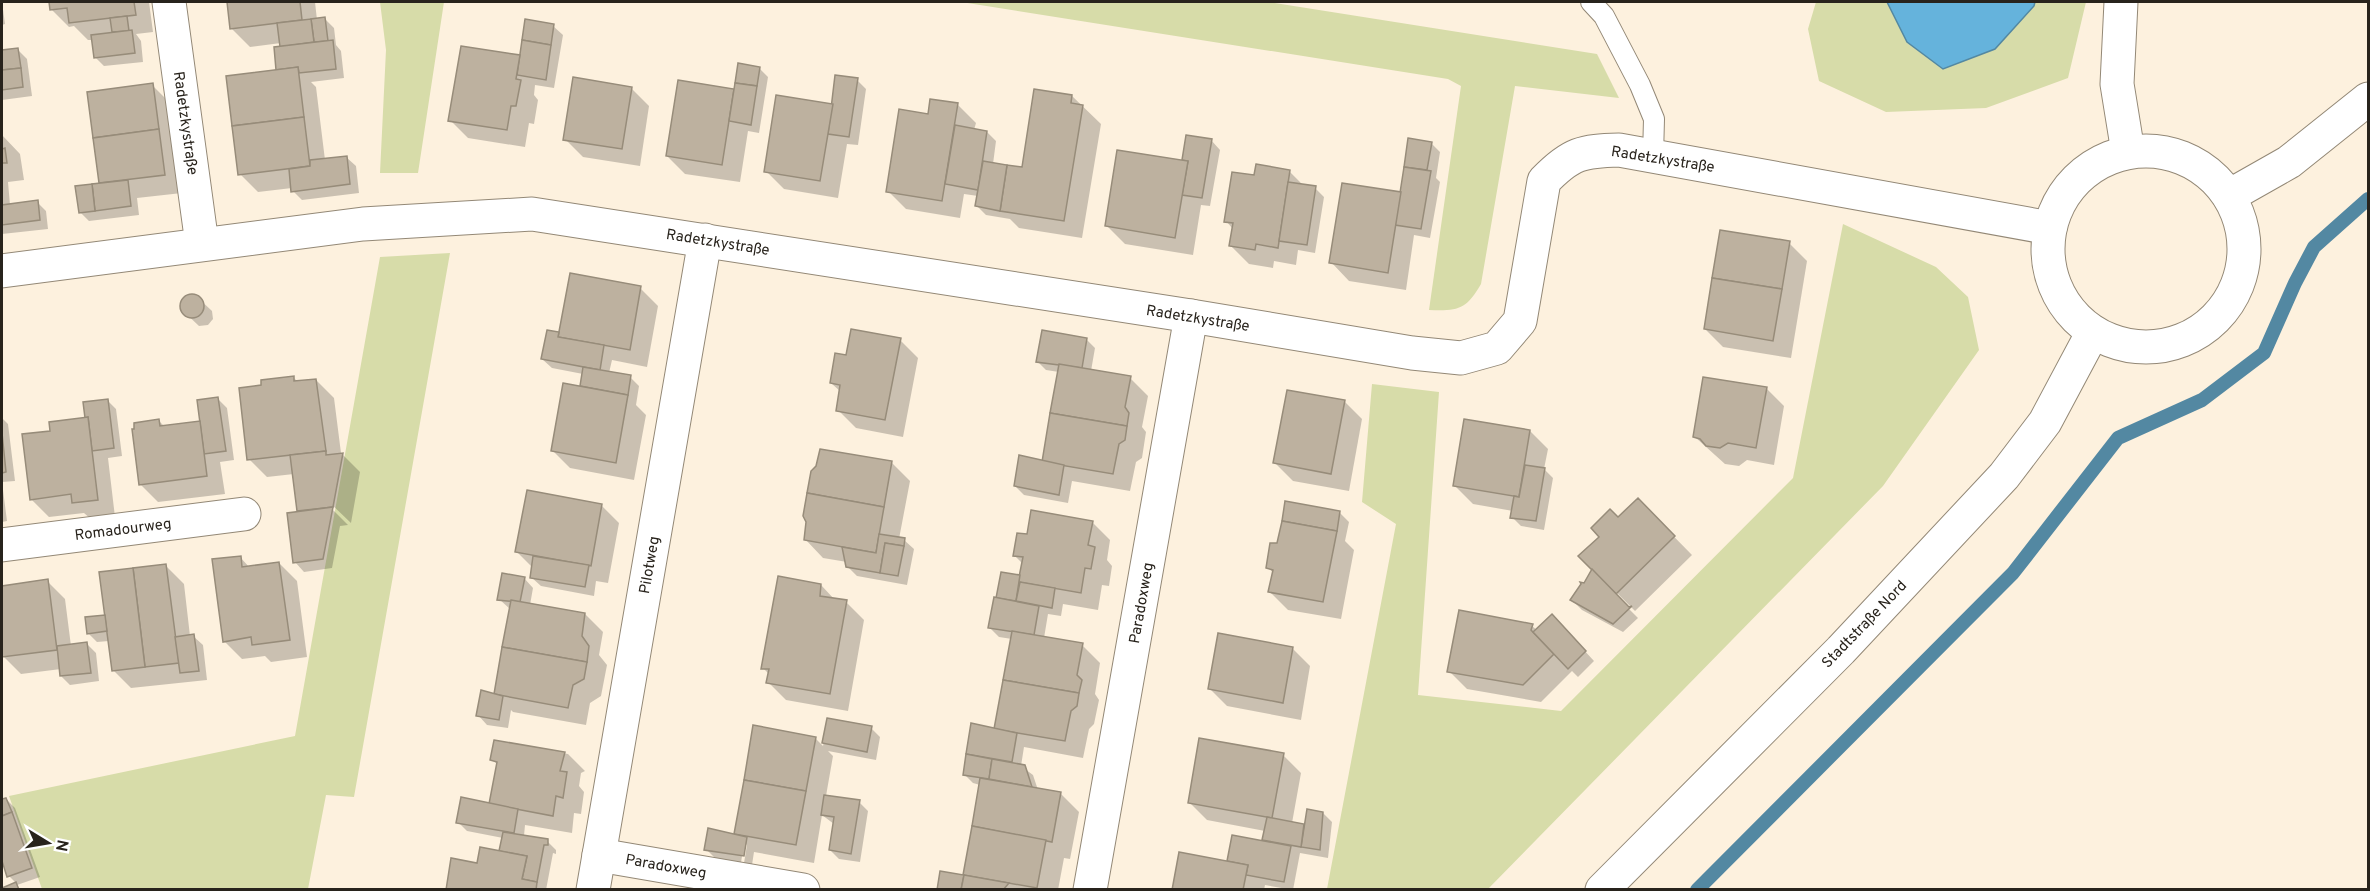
<svg xmlns="http://www.w3.org/2000/svg" width="2370" height="891" viewBox="0 0 2370 891" font-family="Overpass,sans-serif">
  <rect width="100%" height="100%" fill="#fdf1de"/>
  <!-- green -->
  <g fill="#d7dca9">
    <polygon points="380,2 444,2 418,173 380,173 386,50"/>
    <path d="M961,2H1269L1597,54L1619,98L1515,86L1481,284C1466,310 1458,311 1429,310L1461,86L1448,79Z"/>
    <polygon points="1816,2 1887,2 1907,42 2034,6 2035,2 2086,2 2068,78 1986,108 1886,112 1819,81 1808,29"/>
    <polygon points="1843,224 1936,267 1968,297 1979,350 1883,486 1488,889 1327,889 1396,524 1362,502 1372,384 1439,392 1418,695 1561,711 1793,478"/>
    <polygon points="450,253 354,797 326,795 308,889 42,889 9,796 295,736 380,257"/>
  </g>
  <!-- water -->
  <polygon fill="#65b3dc" stroke="#5388a2" stroke-width="1.5" points="1887,2 2035,2 2034,6 1995,49 1943,69 1907,42"/>
  <!-- shadow -->
  <g fill="#0003">
    <polygon points="2,2 5,24 2,25"/>
    <polygon points="50,2 149,2 153,32 136,34 141,41 143,62 104,66 95,57 93,40 88,40 74,26 69,27 51,9"/>
    <polygon points="228,2 315,2 317,20 325,19 334,28 336,45 341,51 344,78 311,82 316,87 325,160 346,157 356,166 359,193 302,200 293,191 292,188 258,192 240,174 279,71 282,48 281,43 250,47 232,29"/>
    <polygon points="553,26 563,35 554,88 535,85 534,95 538,100 534,124 529,123 525,147 468,138 450,120"/>
    <polygon points="18,50 27,59 32,96 2,100 2,52"/>
    <polygon points="759,68 768,77 759,133 748,131 740,182 685,174 667,156 733,91 735,93"/>
    <polygon points="857,80 866,89 858,145 847,144 838,198 784,189 766,171"/>
    <polygon points="152,85 170,103 182,193 137,198 139,215 89,221 80,212 102,185 100,183"/>
    <polygon points="631,88 649,106 640,166 583,157 565,139"/>
    <polygon points="1072,96 1101,124 1082,238 1019,228 1010,219 986,215 977,206 978,196 964,194 960,218 906,209 888,191 929,116 958,105 976,123 974,130 987,132 996,141 993,164 1023,169"/>
    <polygon points="2,135 20,154 24,180 8,182 10,205 37,202 46,211 48,229 2,234"/>
    <polygon points="1211,140 1220,150 1210,206 1201,205 1193,255 1125,244 1107,226 1187,163 1184,160"/>
    <polygon points="1410,140 1431,143 1440,152 1436,178 1440,182 1430,238 1414,235 1406,290 1349,281 1331,262 1401,194"/>
    <polygon points="1289,171 1304,186 1315,188 1324,197 1315,253 1298,250 1296,265 1274,261 1273,268 1249,264 1231,246 1233,229 1226,221 1255,177"/>
    <polygon points="1789,243 1807,261 1791,358 1723,347 1705,329"/>
    <polygon points="640,288 658,306 647,367 612,360 609,373 630,377 639,386 636,405 646,415 634,480 570,468 552,450 585,389 581,386 583,374 552,368 542,359 560,334"/>
    <polygon points="195,295 212,311 213,319 208,325 199,326 183,311 182,303 187,296"/>
    <polygon points="1086,339 1095,348 1091,371 1130,378 1148,396 1142,427 1146,432 1142,458 1136,462 1130,491 1072,481 1068,503 1024,495 1015,486 1043,462 1059,372 1046,370 1037,361"/>
    <polygon points="900,340 918,358 903,437 856,428 838,410 841,392 831,383 848,356"/>
    <polygon points="293,377 298,382 316,380 334,398 341,453 360,472 351,523 328,501 326,503 348,525 340,526 332,568 304,572 295,562 300,513 298,511 294,474 267,477 249,459 263,387"/>
    <polygon points="1766,388 1784,406 1774,465 1747,460 1739,466 1725,464 1695,437"/>
    <polygon points="218,399 227,408 234,460 220,462 225,494 158,502 140,484 159,421 165,427 202,422"/>
    <polygon points="107,400 116,409 122,456 108,458 115,517 92,520 84,513 49,517 31,499 51,432 89,419"/>
    <polygon points="1344,401 1362,419 1349,491 1293,481 1275,463"/>
    <polygon points="2,418 8,424 15,481 2,482 7,521 2,522"/>
    <polygon points="1530,431 1548,449 1544,469 1553,478 1544,530 1521,526 1512,517 1513,511 1473,504 1455,486"/>
    <polygon points="892,463 910,481 899,539 904,540 914,549 907,585 857,576 848,567 847,562 823,558 805,539"/>
    <polygon points="1638,500 1692,555 1635,611 1605,581 1603,583 1638,618 1623,632 1582,610 1573,601 1584,585 1618,519"/>
    <polygon points="601,505 619,523 608,583 596,581 594,596 541,586 531,577 533,568 517,552"/>
    <polygon points="1340,513 1349,522 1345,541 1354,550 1341,619 1288,610 1270,592 1274,573 1268,568 1278,545"/>
    <polygon points="1092,522 1110,540 1107,560 1112,566 1109,586 1102,585 1098,610 1063,604 1061,616 1048,614 1044,638 1082,645 1100,663 1095,694 1099,700 1094,724 1089,729 1083,758 1024,747 1021,766 1033,775 1038,790 1061,794 1079,812 1070,859 1064,858 1058,890 938,890 967,877 980,785 973,783 964,774 973,725 999,730 1012,639 999,637 990,628 1021,577 1023,564 1014,555 1028,536"/>
    <polygon points="240,557 250,568 279,563 297,581 307,657 271,662 265,656 242,659 224,641"/>
    <polygon points="166,566 184,584 190,636 193,636 203,645 207,680 131,688 113,670 109,641 97,642 88,633 107,619"/>
    <polygon points="524,578 533,588 530,605 585,614 603,632 599,655 607,665 601,696 590,703 586,725 513,712 511,710 508,728 487,725 478,715 495,695 510,609 499,599"/>
    <polygon points="47,581 65,599 71,646 87,644 96,653 99,681 70,685 61,676 61,669 21,674 3,656 2,587"/>
    <polygon points="821,585 835,600 846,602 864,620 848,711 786,700 768,682 769,674 763,668"/>
    <polygon points="1561,625 1594,661 1578,677 1572,671 1541,702 1467,689 1449,671 1532,626 1537,630"/>
    <polygon points="1292,648 1310,666 1301,720 1227,706 1209,688"/>
    <polygon points="828,720 871,728 880,737 876,760 828,751 833,756 826,796 859,802 868,811 860,862 839,859 830,850 834,824 822,815 814,863 754,852 752,865 744,863 747,845 744,842 741,863 715,858 706,849 736,836 754,727 815,738 823,746"/>
    <polygon points="496,742 568,754 585,771 581,773 579,786 584,792 581,814 574,813 572,833 525,825 524,836 547,841 556,850 556,854 553,853 546,890 447,890 479,865 504,853 503,838 467,831 458,822 491,805 498,765 493,760"/>
    <polygon points="1283,755 1301,773 1292,823 1306,826 1323,813 1332,822 1328,858 1300,853 1293,890 1265,885 1264,890 1173,890 1229,863 1234,837 1263,842 1265,831 1207,820 1189,802"/>
    <polygon points="6,799 15,808 40,877 17,885 21,890 2,890 17,884 9,876 2,857 2,801"/>
  </g>
  <g fill="none" stroke-linecap="round" stroke-linejoin="round">
    <!-- stream -->
    <polyline stroke="#5388a2" stroke-width="14" points="1697,890 2013,573 2118,438 2202,400 2264,353 2295,283 2314,247 2368,199"/>
  </g>
  <!-- building -->
  <g fill="#bdb19f" stroke="#978c7a" stroke-width="1.5">
    <polygon points="49,2 134,2 136,15 69,23 67,8 50,10"/>
    <polygon points="227,2 300,2 302,20 230,29"/>
    <polygon points="127,16 129,31 112,32 110,18"/>
    <polygon points="325,17 328,41 314,42 311,19"/>
    <polygon points="311,19 314,42 280,47 277,23"/>
    <polygon points="525,19 554,24 551,45 522,40"/>
    <polygon points="132,30 135,53 94,58 91,35"/>
    <polygon points="333,40 336,69 299,73 298,67 276,70 274,47"/>
    <polygon points="522,40 551,45 546,80 517,75"/>
    <polygon points="461,46 520,55 516,79 521,80 516,106 511,106 507,130 448,121"/>
    <polygon points="18,48 21,68 2,70 2,50"/>
    <polygon points="738,63 760,67 757,86 735,83"/>
    <polygon points="298,67 304,117 232,126 226,76"/>
    <polygon points="21,68 23,87 2,90 2,70"/>
    <polygon points="835,75 858,78 849,137 828,134"/>
    <polygon points="573,77 632,87 622,149 563,140"/>
    <polygon points="678,80 734,89 722,165 666,156"/>
    <polygon points="153,83 159,129 93,138 87,92"/>
    <polygon points="735,83 757,86 751,125 729,121"/>
    <polygon points="1034,89 1072,95 1071,103 1083,105 1064,221 1000,211 1007,165 1022,167"/>
    <polygon points="776,95 833,104 820,181 764,172"/>
    <polygon points="930,99 958,103 942,201 886,192 899,109 928,114"/>
    <polygon points="304,117 310,166 238,175 232,126"/>
    <polygon points="955,125 987,131 978,190 945,184"/>
    <polygon points="159,129 165,175 99,183 93,138"/>
    <polygon points="1186,135 1212,139 1202,198 1182,195 1188,161 1182,160"/>
    <polygon points="1408,138 1432,142 1427,170 1404,167"/>
    <polygon points="5,148 7,163 2,163 2,149"/>
    <polygon points="1117,150 1188,161 1175,238 1105,226"/>
    <polygon points="347,156 350,184 291,192 289,169 310,166 310,160"/>
    <polygon points="983,161 1007,165 1000,211 975,206"/>
    <polygon points="1256,164 1290,170 1278,248 1256,244 1255,250 1229,246 1233,223 1224,222 1232,172 1254,175"/>
    <polygon points="1404,167 1431,171 1421,229 1395,225"/>
    <polygon points="128,180 131,206 95,211 92,184"/>
    <polygon points="1288,182 1316,186 1307,245 1279,241"/>
    <polygon points="1342,183 1401,192 1388,273 1329,263"/>
    <polygon points="92,184 95,211 79,213 75,186"/>
    <polygon points="38,200 40,220 2,225 2,205"/>
    <polygon points="1720,230 1790,241 1782,289 1712,278"/>
    <polygon points="570,273 641,286 630,350 558,337"/>
    <polygon points="1712,278 1782,289 1773,341 1704,329"/>
    <circle cx="192" cy="306" r="12"/>
    <polygon points="851,329 901,338 885,420 836,411 840,385 830,383 835,353 846,355"/>
    <polygon points="547,330 559,332 558,337 604,345 600,370 541,359"/>
    <polygon points="1042,330 1087,338 1082,368 1036,362"/>
    <polygon points="1059,364 1131,376 1125,407 1129,413 1127,426 1050,413"/>
    <polygon points="583,367 631,375 628,395 580,386"/>
    <polygon points="294,376 294,381 316,379 326,451 247,460 239,388 261,385 261,380"/>
    <polygon points="1703,377 1767,387 1756,448 1728,443 1720,448 1706,446 1700,439 1693,437"/>
    <polygon points="563,383 628,395 616,463 551,451"/>
    <polygon points="1287,390 1345,400 1331,474 1273,463"/>
    <polygon points="218,397 226,451 204,454 197,400"/>
    <polygon points="108,399 114,448 92,451 88,417 85,418 83,402"/>
    <polygon points="1050,413 1127,426 1125,440 1119,444 1113,474 1042,462"/>
    <polygon points="88,417 98,500 72,503 71,494 30,500 22,434 50,431 49,422"/>
    <polygon points="159,419 160,426 200,421 207,476 139,485 132,429 134,429 134,423"/>
    <polygon points="1464,419 1530,430 1519,497 1453,486"/>
    <polygon points="2,433 6,472 2,473"/>
    <polygon points="820,449 892,461 884,507 807,493 811,471 816,466"/>
    <polygon points="326,451 326,455 343,453 333,507 297,511 290,455"/>
    <polygon points="1019,455 1064,465 1059,495 1014,486"/>
    <polygon points="1525,465 1545,468 1536,521 1510,518 1514,496 1519,497"/>
    <polygon points="527,490 602,504 591,566 515,552"/>
    <polygon points="807,493 884,507 876,553 804,540 806,522 803,516"/>
    <polygon points="1638,498 1675,536 1616,594 1578,556 1599,537 1591,528 1610,509 1618,517"/>
    <polygon points="1285,501 1340,511 1337,531 1282,521"/>
    <polygon points="333,507 323,559 293,563 287,513"/>
    <polygon points="1031,510 1093,521 1088,545 1095,547 1091,569 1085,568 1081,593 1018,582 1023,557 1013,556 1017,533 1027,534"/>
    <polygon points="1282,521 1337,531 1323,602 1268,592 1273,570 1266,568 1270,543 1277,543"/>
    <polygon points="879,534 905,538 904,546 885,543 880,573 846,567 842,547 876,553"/>
    <polygon points="885,543 904,546 898,576 880,573"/>
    <polygon points="241,556 242,567 279,562 290,640 252,645 251,637 223,642 212,559"/>
    <polygon points="533,556 589,565 585,587 530,578"/>
    <polygon points="166,564 179,663 145,667 133,568"/>
    <polygon points="133,568 145,667 112,671 99,572"/>
    <polygon points="1592,569 1629,607 1632,606 1613,624 1570,600 1581,584 1580,582 1584,583"/>
    <polygon points="1001,572 1020,575 1016,601 996,598"/>
    <polygon points="502,573 525,577 520,602 497,600"/>
    <polygon points="778,576 821,584 820,596 847,600 830,694 766,683 769,669 761,669"/>
    <polygon points="48,579 57,650 2,657 2,586"/>
    <polygon points="1020,582 1055,588 1052,608 1016,601"/>
    <polygon points="994,597 1039,606 1034,635 988,628"/>
    <polygon points="511,600 585,613 582,636 589,646 587,662 502,647"/>
    <polygon points="1459,610 1533,624 1531,630 1554,654 1523,685 1447,672"/>
    <polygon points="1552,614 1586,651 1568,669 1533,632"/>
    <polygon points="105,615 107,631 87,634 85,617"/>
    <polygon points="1012,631 1083,643 1077,675 1082,680 1079,693 1003,680"/>
    <polygon points="1218,633 1293,647 1283,703 1208,689"/>
    <polygon points="194,634 199,671 180,673 175,637"/>
    <polygon points="87,642 91,673 60,676 57,646"/>
    <polygon points="502,647 587,662 584,679 573,685 568,708 494,694"/>
    <polygon points="1003,680 1079,693 1077,706 1071,711 1065,741 994,729"/>
    <polygon points="481,690 503,696 499,720 476,716"/>
    <polygon points="827,718 872,726 867,752 822,743"/>
    <polygon points="971,723 1017,733 1012,762 966,754"/>
    <polygon points="753,725 816,737 806,791 744,780"/>
    <polygon points="1199,738 1284,753 1272,818 1188,803"/>
    <polygon points="494,740 565,752 560,771 567,772 563,798 556,796 553,816 489,804 497,762 490,760"/>
    <polygon points="966,754 992,759 989,779 963,775"/>
    <polygon points="992,759 1025,765 1032,787 989,779"/>
    <polygon points="980,778 1061,792 1052,842 972,826"/>
    <polygon points="744,780 806,791 796,845 734,834"/>
    <polygon points="824,795 860,800 851,854 829,850 834,817 821,815"/>
    <polygon points="461,797 518,809 514,833 456,823"/>
    <polygon points="6,798 12,812 2,816 2,799"/>
    <polygon points="1307,809 1323,812 1320,850 1301,847"/>
    <polygon points="12,812 32,868 7,877 2,861 2,816"/>
    <polygon points="1267,817 1304,824 1301,847 1262,840"/>
    <polygon points="972,826 1046,840 1037,888 963,875"/>
    <polygon points="708,828 747,837 744,856 704,850"/>
    <polygon points="503,832 548,839 548,845 544,845 537,882 522,879 527,856 499,851"/>
    <polygon points="1232,835 1291,846 1284,882 1246,875 1248,865 1227,861"/>
    <polygon points="480,847 527,856 522,879 537,882 536,890 446,890 451,858 477,863"/>
    <polygon points="1179,852 1248,865 1243,890 1172,890"/>
    <polygon points="940,871 964,875 961,890 937,890"/>
    <polygon points="964,875 1009,883 1003,890 961,890"/>
    <polygon points="16,882 19,890 2,890 2,888"/>
  </g>
  <g fill="none" stroke-linecap="round" stroke-linejoin="round">
    <defs>
      <polyline id="lane" points="1591,2 1604,16 1640,85 1654,119 1653,156"/>
      <g id="street">
        <polyline points="169,2 202,244"/>
        <polyline points="2121,2 2117,84 2128,152"/>
        <path d="M2,271L363,224L532,214L1191,316L1412,353L1461,358L1497,348L1520,321L1544,181C1571,153 1582,151 1619,150L2050,228"/>
        <polyline points="2,545 244,514"/>
        <polyline points="599,855 803,890"/>
        <polyline points="593,890 705,240"/>
        <polyline points="1090,890 1191,316"/>
      </g>
      <g id="secondary">
        <circle cx="2146" cy="249" r="98"/>
        <polyline points="2229,196 2289,162 2368,99"/>
        <polyline points="1602,890 1841,650 2004,476 2045,422 2093,332"/>
      </g>
    </defs>
    <!-- lane casing -->
    <use href="#lane" stroke="#938876" stroke-width="22"/>
    <!-- street casing -->
    <use href="#street" stroke="#938876" stroke-width="35"/>
    <!-- secondary casing -->
    <use href="#secondary" stroke="#938876" stroke-width="35"/>
    <!-- lane -->
    <use href="#lane" stroke="#fff" stroke-width="20"/>
    <!-- street -->
    <use href="#street" stroke="#fff" stroke-width="33"/>
    <!-- secondary -->
    <use href="#secondary" stroke="#fff" stroke-width="33"/>
  </g>
  <g text-anchor="middle" stroke-width="5" stroke-linejoin="round" paint-order="stroke">
    <!-- street labels -->
    <g font-size="15" fill="#28231c" stroke="#fff">
      <text transform="translate(186 123) rotate(82)" y="5">Radetzkystraße</text>
      <text transform="translate(1663 159) rotate(9)" y="5">Radetzkystraße</text>
      <text transform="translate(718 242) rotate(9)" y="5">Radetzkystraße</text>
      <text transform="translate(1198 318) rotate(9)" y="5">Radetzkystraße</text>
      <text transform="translate(123 529) rotate(-7)" y="5">Romadourweg</text>
      <text transform="translate(649 565) rotate(-80)" y="5">Pilotweg</text>
      <text transform="translate(1141 603) rotate(-80)" y="5">Paradoxweg</text>
      <text transform="translate(1864 624) rotate(-46)" y="5">Stadtstraße Nord</text>
      <text transform="translate(666 866) rotate(10)" y="5">Paradoxweg</text>
    </g>
  </g>
  <!-- border -->
  <rect width="2370" height="891" fill="none" stroke="#28231c" stroke-width="6"/>
  <!-- north arrow -->
  <g transform="translate(48 843) rotate(101)" stroke="#ffffff" stroke-width="4.5" paint-order="stroke">
  <path d="M0-4.5L10 22L0 15L-10 22Z" fill="#28231c"/>
  <text y="-9" font-size="16" font-weight="bold" text-anchor="middle" fill="#28231c">N</text>
  </g>
</svg>
